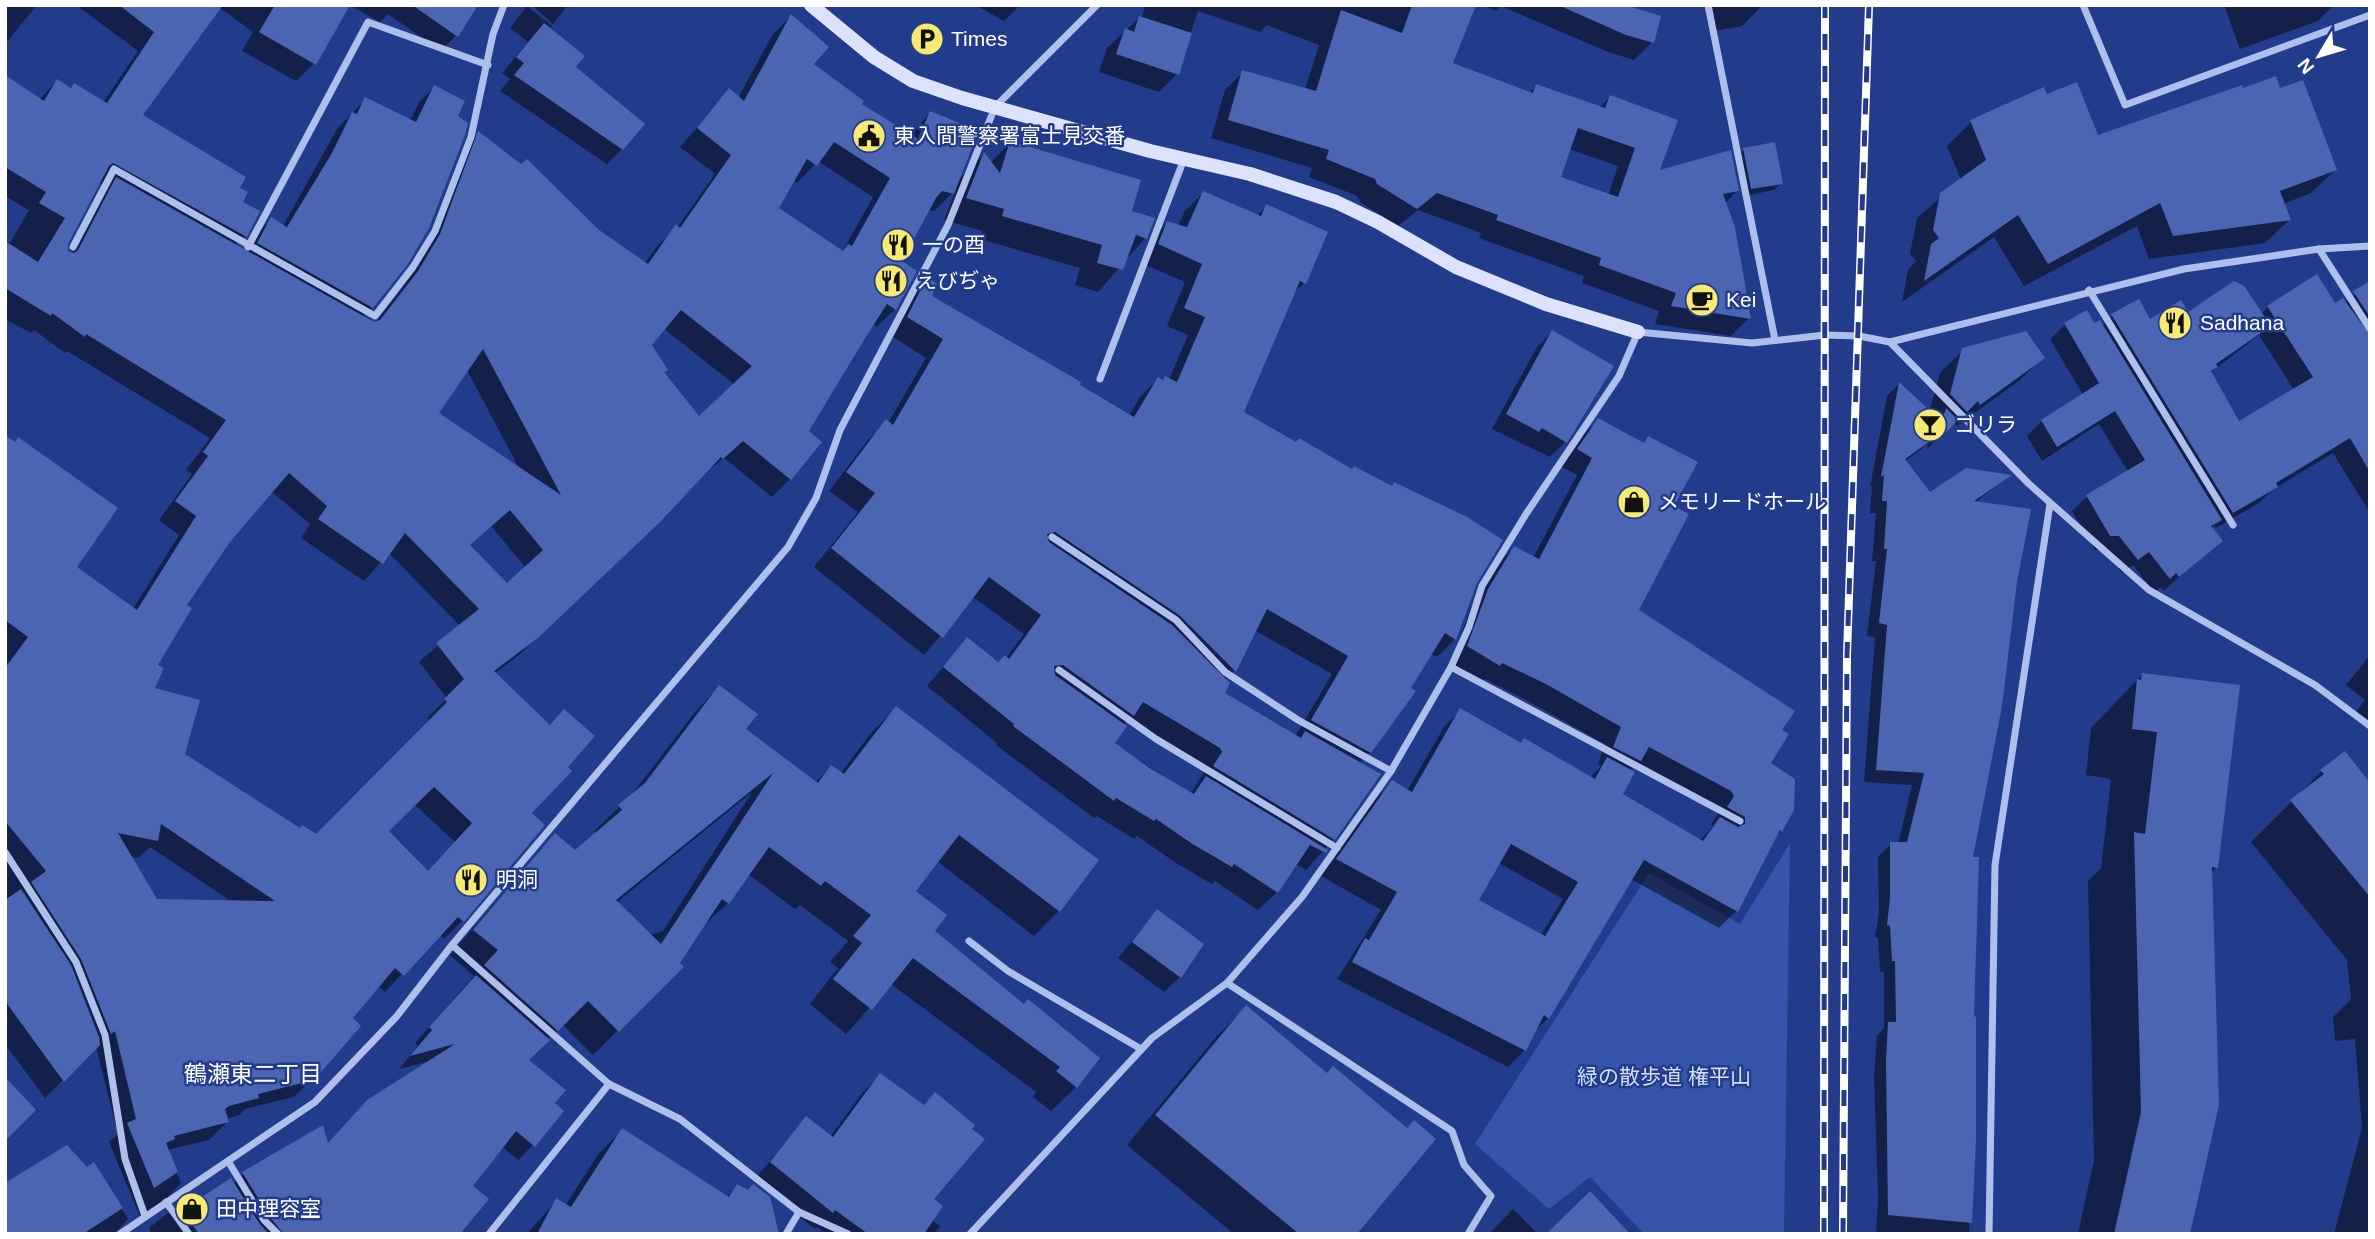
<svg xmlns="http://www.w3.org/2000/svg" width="2375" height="1239" viewBox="0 0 2375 1239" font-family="Arial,'Noto Sans JP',sans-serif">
  <rect width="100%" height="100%" fill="#223c8b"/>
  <!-- green -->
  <polygon fill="#3654a9" points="1790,843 1784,1234 1644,1234 1590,1177 1549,1209 1475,1144 1649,873 1740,924"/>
  <!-- shadow -->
  <g fill="#0007" fill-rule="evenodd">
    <polygon points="5,5 37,5 5,44"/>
    <path d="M76,5H206L140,116L237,189L245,236L233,247L245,255L256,235L271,219L283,226L337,129L366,99L410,121L419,102L434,87L372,307L363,316L375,323L400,291L423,254L461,152L479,134L597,231L644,264L658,245L677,228L715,174L680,147L729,91L738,98L773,34L791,16L811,64L860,104L910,136L930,113L957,181L984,154L990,163L1010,143L1130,212L1153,219L1145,238L1098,292L1075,285L1080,268L980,239L983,231L944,220L956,189L934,211L928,210L899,262L895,309L877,327L872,324L806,432L790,479L772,497L724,458L703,474L519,655L494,674L529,813L462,921L444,939L439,934L385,992L378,986L351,1018L313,1078L294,1097L245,1109L239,1115L226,1119L227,1122L209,1140L167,1150L181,1183L163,1202L140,1217L109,1142L118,1134L96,1047L45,1098L5,1044V437L74,567L133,609L179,535L159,520L192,474L186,470L210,438L67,351L65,353L34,330L31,333L5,319V240L10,243L29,210L5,196V77L39,100L57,81L103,103L138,51ZM818,161L873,197L842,252L777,208L793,180L797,183ZM98,182L108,188L99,198L69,254L66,244ZM663,328L735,385L699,419L662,373L650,345ZM467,370L520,470L437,414ZM271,491L310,524L301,538L364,581L389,553L460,626L419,662L447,698L427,718L431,721L316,836L300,830L183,755L152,689L156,666L185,606L228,541ZM491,526L526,568L507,586L469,546ZM414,804L455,842L427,873L387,831ZM150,847L232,902L156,901L129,856L138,858Z"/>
    <polygon points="216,5 317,5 314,63 296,81 242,51 253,32"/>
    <polygon points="476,5 456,35 441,51 388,14 380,22 351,6"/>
    <polygon points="532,5 568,5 553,24"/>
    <polygon points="975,5 1020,5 1004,21"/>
    <path d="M1145,5H1474L1451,64L1529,93L1537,86L1599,108L1610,97L1657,173L1737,191L1725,203L1749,318L1731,336L1655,324L1659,311L1582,283L1584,276L1479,238L1481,233L1418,210L1398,226L1360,202L1357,196L1309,177L1312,168L1211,138L1225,90L1243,72L1305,90L1319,45L1267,25L1260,32L1198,11L1177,74L1159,92L1099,72L1107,48L1139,18H1142ZM1569,149L1618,166L1608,196L1559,178Z"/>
    <polygon points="1482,5 1619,5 1652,42 1634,60 1608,52 1501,6 1496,11"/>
    <polygon points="1709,5 1759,5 1760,8 1742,26 1714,31"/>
    <polygon points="2224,5 2334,5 2318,21 2240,49"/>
    <polygon points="527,6 552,26 549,29 622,149 607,164 500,91 510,79 502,73 528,42 510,28"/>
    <polygon points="2043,90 2046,96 2097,137 2242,91 2335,170 2311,193 2283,204 2289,220 2265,243 2149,259 2137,226 2024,286 1994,237 1902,302 1908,270 1916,261 1910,254 1917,218 1961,180 1947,146 1971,122"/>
    <polygon points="1744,149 1781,183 1774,190 1744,196 1736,157"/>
    <path d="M1203,193L1257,216L1266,207L1304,283L1292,295L1242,413L1475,582L1455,639L1437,657L1430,653L1370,752L1359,763L1334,839L1306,870L1295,864L1277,892L1258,910L1215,881L1212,884L1176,863L1137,836L1134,839L1097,816L1094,818L996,745L997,743L927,686L967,639L998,664L1006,658L1024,634L973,597L924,655L814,567L858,512L829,491L868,440L888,423L926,358L890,335L909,298L928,280L929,296L1129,416L1140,397L1158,379L1169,380L1188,335L1167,326L1185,282L1141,263L1149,241L1167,223L1178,226L1185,211ZM1254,630L1332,674L1295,737L1222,694L1225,680L1234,671ZM1126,721L1205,771L1190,794L1113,743Z"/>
    <path d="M2370,283V513L2333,453L2272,490L2259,503L2216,528L2214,525L2211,529L2221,541L2163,591L2161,587L2154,592L2133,565L2122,573L2104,550H2095L2072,511L2087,497L2128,472L2099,424L2042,461L2027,436L2042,421L2083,395L2050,339L2065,325L2102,326L2112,316L2149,321L2187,315L2261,314L2268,307L2335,305L2344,303ZM2259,335L2294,390L2239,423L2210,373Z"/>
    <polygon points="1552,332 1565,442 1550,457 1492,429 1537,347"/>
    <polygon points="1963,350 2043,357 2020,380 1957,426 1954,422 1927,449 1928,444 1905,461 1930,494 2008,476 1975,503 1971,858 1974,1139 1969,1234 1876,1234 1878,1198 1874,1075 1877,1036 1884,1028 1884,972 1880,972 1878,938 1875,937 1879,912 1878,857 1891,844 1898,844 1912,785 1864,782 1875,637 1867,636 1876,561 1872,561 1876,513 1870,513 1872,485 1870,487 1887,396 1899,384 1929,412 1940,373"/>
    <path d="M1598,420L1643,444L1648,438L1672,507L1636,611L1780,730L1769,764L1781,831L1774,837L1736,911L1719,928L1631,879L1548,1018L1534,1032L1525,1050L1508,1067L1337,979L1381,910L1321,876L1375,800L1392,783L1407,791L1444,727L1461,710L1520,744L1590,778L1601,766L1598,764L1605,744L1528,701L1485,679L1482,682L1451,664L1471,607L1497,565L1514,548L1533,558L1577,475L1562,467L1581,437ZM1635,765L1714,808L1718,814L1711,824L1713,826L1700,841L1621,795L1629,771ZM1499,863L1563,899L1541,935L1477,901Z"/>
    <polygon points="2370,655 2370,726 2354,714 2365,700 2346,685"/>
    <polygon points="2142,675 2216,868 2211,873 2188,1234 2078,1234 2094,1160 2088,881 2101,868 2111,779 2086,775 2091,728"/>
    <path d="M719,687L744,729L815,783L831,767L840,774L871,733L896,708L1059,911L1034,936L937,861L914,892L932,932L1023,1006L1076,1087L1051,1111L1033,1097L1036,1092L891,984L846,1034L810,1004L838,968L830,962L848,941L800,905L795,909L748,874L728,903L702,927L678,963L682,967L593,1055L562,1024L527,1060L552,1104L533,1145L518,1160L502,1147L470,1186L457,1234H152L149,1228L187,1198L190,1206L233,1184L243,1174L327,1145L431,1061L399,1069L418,1046L415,1043L474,976L450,955L555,835L574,852L597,834L594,831L630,797L695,712ZM752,792L663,931L649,935L616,903Z"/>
    <polygon points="2322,771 2370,786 2370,1234 2334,1234 2362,1128 2355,1039 2335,1041 2333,1017 2351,999 2347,960 2251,842"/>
    <polygon points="1157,911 1180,977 1164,992 1118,958"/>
    <polygon points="1246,1008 1327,1075 1406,1130 1355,1234 1234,1234 1127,1145 1216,1037"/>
    <polygon points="880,1075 931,1200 931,1220 940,1226 934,1234 827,1234 817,1227 815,1229 754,1180 806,1118 830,1137 863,1092"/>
    <polygon points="623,1130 726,1198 737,1187 770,1234 527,1234 556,1201 565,1206 599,1153"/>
    <polygon points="94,1164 128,1219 114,1234 5,1234"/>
    <polygon points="1513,1209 1538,1234 1489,1234"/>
  </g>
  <!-- building -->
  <g fill="#4b65b3" fill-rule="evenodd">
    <path d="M119,5H223L143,115L246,177L240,188L248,192L243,202L260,211L247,237L113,163L109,166L68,244V251L74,253L78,250L116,177L374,322L380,320L418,271L440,234L478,131L521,164L527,159L599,230L648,264L676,224L680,228L731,155L697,128L729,88L744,101L791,14L829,47L814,64L864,101L862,104L918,139L930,111L962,124L975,140L954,194L942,191L936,198L902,261L917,271L896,310L887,304L864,340L809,431L822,442L791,480L743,441L723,459L721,457L660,522L539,637L494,671L550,725L564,709L595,736L568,767L572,771L532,813L545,825L464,922L458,917L404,976L395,968L353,1018L361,1026L314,1080L258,1094L259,1098L229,1106L225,1109L229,1122L174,1136L175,1139L166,1143L178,1172L154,1188L127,1123L136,1119L115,1031L111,1034L81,959L31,882L46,871L5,821V668L28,637L5,620V435L15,442L18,437L118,508L77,567L137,610L196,516L175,501L208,456L203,452L226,420L86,334L85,337L52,313L51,316L5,288V241L38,262L65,218L39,203L46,192L5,167V75L44,101L57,79L71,88L74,83L107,103L154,32ZM834,142L890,178L852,246L848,244L843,251L779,208L807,159L817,166ZM681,310L752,366L699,416L664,372L668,370L652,345ZM483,349L561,495L439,413ZM289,473L327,506L318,519L383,564L405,533L479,609L436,643L464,679L444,699L447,702L316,834L302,825L300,828L185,754L200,700L155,688L164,668L158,665L192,608L187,605L230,542ZM510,510L543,550L507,583L470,545ZM434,787L472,823L428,871L389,831ZM161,824L275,901L157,899L118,833L158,841Z"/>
    <polygon points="275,5 350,5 316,65 259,32"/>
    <polygon points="412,5 478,5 458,37"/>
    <path d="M1412,5H1476L1453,63L1533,93L1536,84L1605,108L1610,95L1678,120L1660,170L1731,150L1739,191L1723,194L1735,227L1751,319L1671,306L1676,293L1599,265L1601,258L1496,220L1498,215L1437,193L1417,209L1377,184L1375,179L1326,159L1329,150L1228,120L1242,70L1316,91L1341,10L1402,33ZM1578,128L1635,148L1618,197L1561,177Z"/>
    <polygon points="1558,5 1625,5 1661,16 1654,43 1626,35"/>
    <polygon points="1139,16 1192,33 1179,75 1116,54 1125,28 1134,32"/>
    <polygon points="544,23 585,56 576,67 645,124 623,150 514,75 524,63 516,57"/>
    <polygon points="2276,76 2280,88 2303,80 2337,170 2280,191 2291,220 2173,236 2160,203 2048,264 2018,215 1924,281 1931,244 1939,238 1933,230 1940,193 1986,160 1970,120 2044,87 2047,94 2077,82 2098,135 2242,85 2243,88"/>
    <polygon points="434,85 465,101 458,116 468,123 465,135 429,228 408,264 373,308 257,243 271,217 287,227 332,153 352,112 357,114 365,97 416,122"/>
    <polygon points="1010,141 1141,180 1132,211 1155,218 1147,239 1136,235 1123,270 1097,263 1102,245 1002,216 1004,209 966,198 984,152 1000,173"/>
    <polygon points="1775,142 1783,184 1751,189 1743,148"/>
    <polygon points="1203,191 1261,216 1266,204 1328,232 1306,284 1300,281 1244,412 1296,442 1299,438 1352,469 1354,466 1392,486 1394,482 1467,517 1503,540 1477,583 1456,640 1445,633 1411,688 1416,691 1371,753 1311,720 1348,656 1267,609 1236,672 1179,615 1055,532 1047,534 1049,542 1172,625 1230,683 1225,693 1301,738 1305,731 1381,774 1335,840 1213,766 1222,752 1220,748 1143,702 1134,716 1063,665 1054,666 1055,675 1127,726 1115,743 1151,769 1194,794 1206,776 1328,850 1326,853 1310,845 1278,893 1234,864 1232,867 1194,845 1156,819 1154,821 1116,798 1114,801 1013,726 1014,724 943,667 967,637 998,662 1005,655 1009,659 1041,615 989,577 943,638 831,548 875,493 846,472 886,419 893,425 943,339 907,317 927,277 937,284 932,296 1081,382 1080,385 1134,417 1158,377 1163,380 1165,376 1177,382 1205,317 1184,308 1202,264 1158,244 1167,221 1187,227"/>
    <polygon points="2317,274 2335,303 2343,298 2370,335 2370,472 2350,438 2276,483 2278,487 2233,513 2111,314 2139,299 2150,319 2181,300 2188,312 2234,281 2244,286 2271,326 2216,364 2218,367 2211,371 2239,421 2313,377 2267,306"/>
    <polygon points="2370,281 2370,317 2353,291"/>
    <polygon points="2087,310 2094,323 2100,320 2222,520 2211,526 2223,541 2179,577 2176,573 2170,579 2149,552 2138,560 2119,536 2110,536 2086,495 2145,460 2115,411 2057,447 2041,420 2099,383 2064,323"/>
    <polygon points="1552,330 1614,366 1567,443 1542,428 1539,432 1506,414"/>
    <polygon points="2026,331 2045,358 1980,405 1978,401 1967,412 1950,394 1962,348"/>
    <polygon points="1899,382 1942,422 1946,408 1958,420 1937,442 1939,435 1905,459 1930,492 1966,468 2012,475 1974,501 2031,509 2017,582 2002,706 1973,857 1979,857 1974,1016 1976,1017 1976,1139 1972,1223 1888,1215 1886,1061 1888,1022 1896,1022 1895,961 1892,961 1890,926 1887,925 1890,898 1890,842 1907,842 1924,773 1876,770 1887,625 1879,623 1887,549 1884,549 1887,501 1882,501 1884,475 1881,477"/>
    <path d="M1598,418L1644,443L1648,436L1698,462L1674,506L1689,514L1639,610L1795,711L1782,730L1789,734L1771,763L1795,779L1794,810L1782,832L1780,830L1738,912L1644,860L1549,1019L1544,1015L1526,1051L1352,962L1365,938L1369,940L1397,892L1336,859L1392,780L1412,792L1460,708L1521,743L1524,738L1595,779L1607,757L1635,772L1623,794L1703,841L1720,817L1738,827L1745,824V817L1727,807L1734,796L1731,791L1649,747L1641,761L1613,747L1621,727L1546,684L1502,663L1500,666L1467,646L1488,589L1514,546L1539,559L1592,458L1577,449ZM1511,844L1578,882L1545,936L1479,900Z"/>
    <polygon points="2142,673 2240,685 2218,868 2212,867 2219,1105 2190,1234 2114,1234 2141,1112 2134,832 2145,834 2157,732 2132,729 2137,679 2141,680"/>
    <path d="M719,685L758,714L746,729L818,783L831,765L844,774L896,706L1099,860L1060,912L959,835L916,891L947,915L935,931L1024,1004L1028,999L1100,1058L1077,1088L1056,1071L1060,1067L913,958L872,1010L833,979L862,943L853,936L871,915L825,881L821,886L769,847L729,904L722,899L680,963L684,967L619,1032L588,1001L558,1031L484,965L498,950L473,930L555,833L575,850L622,810L618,805L645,783ZM773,773L661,944L616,900Z"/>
    <polygon points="2345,751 2370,783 2370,897 2290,800 2324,774 2320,770"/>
    <polygon points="21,889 71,965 99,1037 100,1045 64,1082 5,1001 5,900"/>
    <polygon points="1157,909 1204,944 1181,978 1132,942"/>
    <polygon points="476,975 550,1040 529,1060 566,1090 555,1103 564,1111 535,1147 516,1131 473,1186 489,1199 460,1234 284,1234 269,1216 242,1172 323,1125 328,1143 367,1100 455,1044 410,1056 432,1030 429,1027"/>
    <polygon points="1246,1005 1327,1073 1333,1066 1407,1128 1414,1120 1436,1139 1357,1234 1299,1234 1155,1115"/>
    <polygon points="880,1073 924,1105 935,1092 975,1125 972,1129 985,1139 934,1199 943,1206 924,1234 868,1234 835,1210 833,1213 770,1162 806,1116 833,1137"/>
    <polygon points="5,1077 36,1110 5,1141"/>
    <polygon points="622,1128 729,1197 737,1184 748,1190 753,1184 770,1197 779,1234 537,1234 556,1198 571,1207"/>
    <polygon points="67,1145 87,1167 94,1162 123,1208 83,1234 5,1234 5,1183"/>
    <polygon points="231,1178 259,1223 269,1234 199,1234 182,1210"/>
    <polygon points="1590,1191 1630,1234 1546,1234"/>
  </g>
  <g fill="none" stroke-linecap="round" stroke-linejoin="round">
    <!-- street -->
    <g stroke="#afbfeb" stroke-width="7">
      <polyline points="1708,5 1775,340"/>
      <polyline points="2083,5 2125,105 2370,15"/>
      <polyline points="73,247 114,169 375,316 413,267 435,231 471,137 493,34 504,5"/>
      <polyline points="248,247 368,22 488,65"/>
      <polyline points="2319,249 2370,329"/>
      <polyline points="2089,290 2233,525"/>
      <polyline points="1890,342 2029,484 2149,590 2315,685 2370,726"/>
      <polyline points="1100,379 1184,159"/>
      <polyline points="1052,537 1176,620 1225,672 1298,720 1391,771"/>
      <polyline points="1451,667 1740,821"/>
      <polyline points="1059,670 1156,739 1337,848"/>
      <polyline points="5,852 76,962 105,1035 125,1159 145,1216"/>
      <polyline points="969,941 1008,971 1141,1049"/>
      <polyline points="452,945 609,1084 680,1119 799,1212 848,1234"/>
      <polyline points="1227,983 1452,1131 1464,1165 1491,1196 1468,1234"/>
      <polyline points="228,1161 264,1220 278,1234"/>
      <polyline points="166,1202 189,1234"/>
      <polyline points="120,1234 315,1102 397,1016 452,945 788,547 816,498 840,430 948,225 995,107 1097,5"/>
      <polyline points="489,1234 609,1084"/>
      <polyline points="786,1234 799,1212"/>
      <polyline points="970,1234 1152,1038 1227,983 1302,897 1391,771 1451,667 1469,627 1482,586 1526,514 1619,376 1638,332 1752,343 1825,335 1859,336 1890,342 2184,269 2319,249 2370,246"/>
      <polyline points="1989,1234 1995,865 2050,504"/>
    </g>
    <!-- secondary -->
    <polyline stroke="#dbe2f9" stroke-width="14" points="811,5 874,57 913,81 962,98 1150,151 1250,174 1336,202 1378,222 1456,267 1546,304 1638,332"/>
    <defs>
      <g id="rail">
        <polyline points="1824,1234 1825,5"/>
        <polyline points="1843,1234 1847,655 1869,5"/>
      </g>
    </defs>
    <!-- rail casing -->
    <use href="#rail" stroke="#fff" stroke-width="8"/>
    <!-- rail -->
    <use href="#rail" stroke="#223c8b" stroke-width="5" stroke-dasharray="16" stroke-linecap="butt"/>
  </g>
  <!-- icons -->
  <defs>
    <symbol id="parking-disc" viewBox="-11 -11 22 22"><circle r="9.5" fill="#f7ea72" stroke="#223c8b"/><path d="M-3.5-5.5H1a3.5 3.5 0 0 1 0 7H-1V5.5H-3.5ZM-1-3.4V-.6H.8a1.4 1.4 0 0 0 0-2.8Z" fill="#111"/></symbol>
    <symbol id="civic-disc" viewBox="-11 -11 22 22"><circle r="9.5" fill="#f7ea72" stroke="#223c8b"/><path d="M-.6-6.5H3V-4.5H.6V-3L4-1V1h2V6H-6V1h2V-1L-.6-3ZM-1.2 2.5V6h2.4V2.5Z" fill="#111"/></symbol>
    <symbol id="restaurant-disc" viewBox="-11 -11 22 22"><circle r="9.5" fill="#f7ea72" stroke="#223c8b"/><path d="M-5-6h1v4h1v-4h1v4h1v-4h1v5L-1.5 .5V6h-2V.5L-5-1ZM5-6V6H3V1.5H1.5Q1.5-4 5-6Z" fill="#111"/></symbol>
    <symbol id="cafe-disc" viewBox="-11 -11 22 22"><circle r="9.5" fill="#f7ea72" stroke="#223c8b"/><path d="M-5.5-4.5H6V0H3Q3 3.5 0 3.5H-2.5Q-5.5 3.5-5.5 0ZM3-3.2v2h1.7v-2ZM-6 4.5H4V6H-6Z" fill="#111"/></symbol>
    <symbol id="bar-disc" viewBox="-11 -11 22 22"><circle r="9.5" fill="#f7ea72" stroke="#223c8b"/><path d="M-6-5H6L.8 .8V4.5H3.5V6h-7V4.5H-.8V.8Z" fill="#111"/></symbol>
    <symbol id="shop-disc" viewBox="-11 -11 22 22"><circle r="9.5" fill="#f7ea72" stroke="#223c8b"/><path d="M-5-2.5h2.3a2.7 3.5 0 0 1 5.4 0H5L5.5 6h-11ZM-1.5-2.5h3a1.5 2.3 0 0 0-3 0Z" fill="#111"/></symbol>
  </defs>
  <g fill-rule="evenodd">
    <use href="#parking-disc" x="908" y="20" width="38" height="38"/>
    <use href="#civic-disc" x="850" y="117" width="38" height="38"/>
    <use href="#restaurant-disc" x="879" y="226" width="38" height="38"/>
    <use href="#restaurant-disc" x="872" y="262" width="38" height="38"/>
    <use href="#cafe-disc" x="1683" y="281" width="38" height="38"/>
    <use href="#restaurant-disc" x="2156" y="304" width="38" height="38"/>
    <use href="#bar-disc" x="1911" y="406" width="38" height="38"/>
    <use href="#shop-disc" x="1615" y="483" width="38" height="38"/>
    <use href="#restaurant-disc" x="452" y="861" width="38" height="38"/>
    <use href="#shop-disc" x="173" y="1190" width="38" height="38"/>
  </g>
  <g text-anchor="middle" stroke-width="5" stroke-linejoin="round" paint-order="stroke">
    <!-- poi labels -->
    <g font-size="21" fill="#fff" stroke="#223c8b" text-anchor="start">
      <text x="951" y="46">Times</text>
      <text x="894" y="143">東入間警察署富士見交番</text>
      <text x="922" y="252">一の酉</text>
      <text x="916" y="288">えびぢゃ</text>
      <text x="1726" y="307">Kei</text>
      <text x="2200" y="330">Sadhana</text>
      <text x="1954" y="432">ゴリラ</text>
      <text x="1658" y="509">メモリードホール</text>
      <text x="496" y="887">明洞</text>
      <text x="216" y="1216">田中理容室</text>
    </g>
    <!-- park labels -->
    <g font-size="21" fill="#d4def8" stroke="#223c8b">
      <text x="1664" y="1084">緑の散歩道 権平山</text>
    </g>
    <!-- neighbourhood labels -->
    <g font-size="23" fill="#fff" stroke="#223c8b">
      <text x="253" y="1082">鶴瀬東二丁目</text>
    </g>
  </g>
  <!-- border -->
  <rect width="2375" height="1239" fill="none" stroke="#ffffff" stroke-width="14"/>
  <!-- north arrow -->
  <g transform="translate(2319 56) rotate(232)" stroke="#223c8b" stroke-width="5" paint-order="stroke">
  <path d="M0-5L12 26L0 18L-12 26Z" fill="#ffffff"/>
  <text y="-10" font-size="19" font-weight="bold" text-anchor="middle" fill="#ffffff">N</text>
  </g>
</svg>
